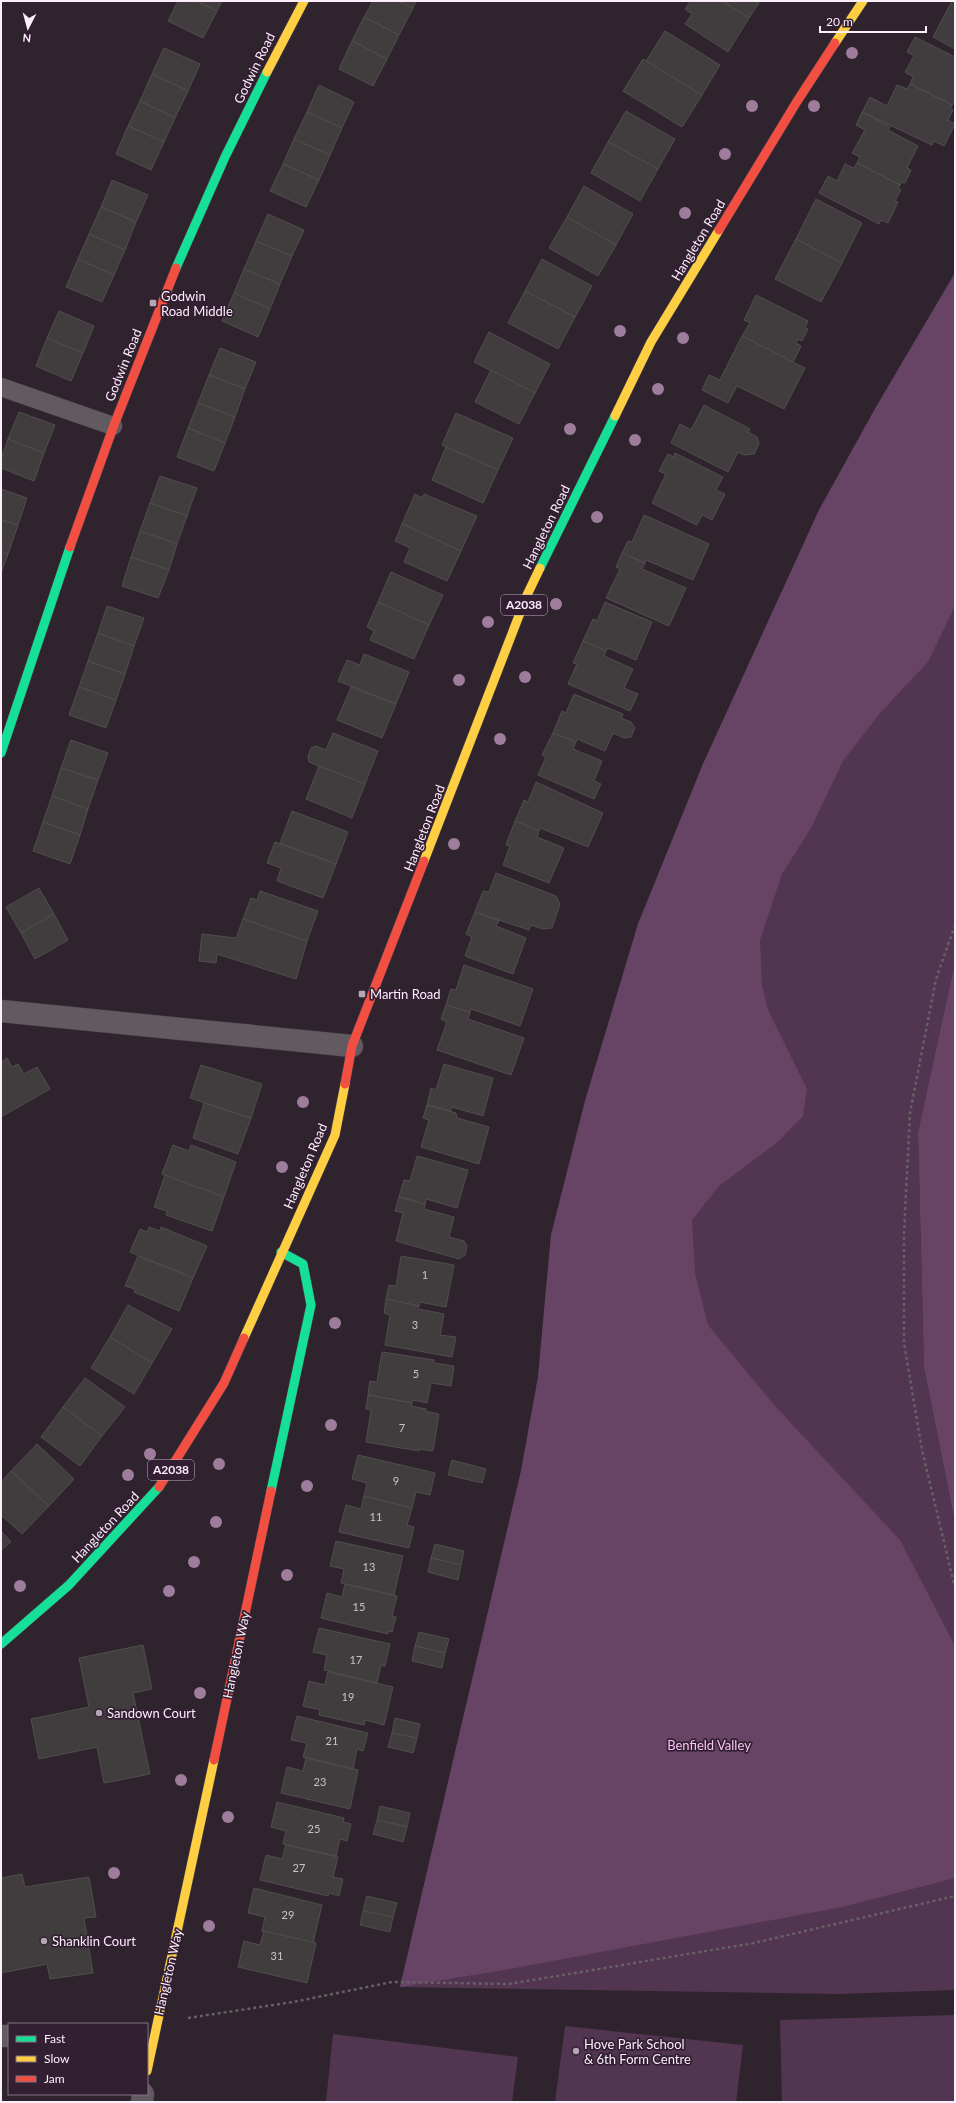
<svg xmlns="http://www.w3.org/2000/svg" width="956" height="2103" viewBox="0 0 956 2103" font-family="Lato,sans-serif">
  <rect width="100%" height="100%" fill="#2f242e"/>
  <!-- green -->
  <g fill="#523551">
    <polygon points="955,273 955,962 918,1132 924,1368 955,1523 955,1990 839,1994 400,1987 521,1471 538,1377 551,1235 585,1101 638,924 703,764 819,510 876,407"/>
    <polygon points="955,2015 955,2102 782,2102 780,2020"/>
    <polygon points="565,2026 743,2045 736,2102 555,2102"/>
    <polygon points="333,2034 518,2057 512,2102 326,2102"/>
  </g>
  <!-- forest -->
  <g fill="#674365">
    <polygon points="955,273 955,606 928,662 880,713 843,761 811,828 782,874 760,940 762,985 768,1010 807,1089 803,1116 779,1141 719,1186 692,1220 695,1273 708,1325 775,1406 900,1540 955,1646 955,1878 842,1907 510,1969 400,1987 521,1471 538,1377 551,1235 585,1101 638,924 703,764 819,510 876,407"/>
    <polygon points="955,962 955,1523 924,1368 918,1132"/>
  </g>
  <!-- building -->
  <g fill="#413d3e" stroke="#504e4d">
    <polygon points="178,1 197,1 217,11 203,38 168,21"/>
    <polygon points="197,1 222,1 217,11"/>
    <polygon points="373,1 399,1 413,8 399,35 364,17"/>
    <polygon points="399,1 416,1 413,8"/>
    <polygon points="691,1 722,1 749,18 728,52 685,24 692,14 685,9"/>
    <polygon points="722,1 760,1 749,18"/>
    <polygon points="952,1 955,1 955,49 933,37"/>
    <polygon points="364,17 399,35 387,59 352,41"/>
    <polygon points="665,31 720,65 702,95 646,61"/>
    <polygon points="915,37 955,57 955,101 952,105 910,84 913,77 905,72 914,56 907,52"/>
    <polygon points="352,41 387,59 373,86 339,69"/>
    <polygon points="164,48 200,64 188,91 152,74"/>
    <polygon points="643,59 702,95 682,127 623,91"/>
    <polygon points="152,74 188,91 175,118 140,101"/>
    <polygon points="910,84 952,105 950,109 953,110 948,120 955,124 944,146 934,141 932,145 862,112 870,97 887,106 897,85 907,89"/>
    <polygon points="319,85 354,102 342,128 307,112"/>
    <polygon points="140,101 175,118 164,142 128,126"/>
    <polygon points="626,111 675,139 658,169 608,142"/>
    <polygon points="307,112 342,128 330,155 294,139"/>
    <polygon points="862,112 890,127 888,130 918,146 907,168 911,170 905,183 902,182 900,185 857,163 860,157 852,153 865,130 856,125"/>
    <polygon points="128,126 164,142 151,170 116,154"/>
    <polygon points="294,139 330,155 319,180 283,164"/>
    <polygon points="608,142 658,169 640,201 591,173"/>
    <polygon points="857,163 900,185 898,189 901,190 895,201 898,202 888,223 881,220 879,224 819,193 828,176 837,181 845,164 854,168"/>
    <polygon points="283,164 319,180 306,207 270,191"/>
    <polygon points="112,180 148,195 136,222 101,207"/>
    <polygon points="584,186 633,214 616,245 567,217"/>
    <polygon points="816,199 862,223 842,263 796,239"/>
    <polygon points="101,207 136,222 125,250 89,234"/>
    <polygon points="268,214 304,230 292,256 256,241"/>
    <polygon points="567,217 616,245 598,276 549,248"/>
    <polygon points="89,234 125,250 114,275 78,259"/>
    <polygon points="796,239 842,263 821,302 775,279"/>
    <polygon points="256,241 292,256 280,284 244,269"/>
    <polygon points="78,259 114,275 102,302 66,287"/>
    <polygon points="542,259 592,286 575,317 525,291"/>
    <polygon points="244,269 280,284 270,309 234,293"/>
    <polygon points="525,291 575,317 558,349 508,323"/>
    <polygon points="234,293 270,309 258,337 222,321"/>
    <polygon points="756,295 808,321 805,328 808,329 802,341 798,339 796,343 801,346 793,362 742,336 750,323 744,320"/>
    <polygon points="59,311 94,326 83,353 47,338"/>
    <polygon points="489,332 550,364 535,393 474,362"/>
    <polygon points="742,336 805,368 784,409 737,386 728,403 702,390 709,375 720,380"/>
    <polygon points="47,338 83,353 71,381 36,366"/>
    <polygon points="220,348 256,362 245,389 209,375"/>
    <polygon points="491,370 535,393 519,424 475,402"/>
    <polygon points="209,375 245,389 235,417 198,403"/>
    <polygon points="198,403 235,417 225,443 188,428"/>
    <polygon points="704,405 750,429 748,432 757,437 759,444 754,454 744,455 738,452 728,472 671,443 680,424 691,430"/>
    <polygon points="19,412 55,425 44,453 8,439"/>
    <polygon points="456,413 513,438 498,470 442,445"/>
    <polygon points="188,428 225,443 214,471 177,457"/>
    <polygon points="8,439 44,453 34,481 1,468 1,459"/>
    <polygon points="446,447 498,470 483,503 432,480"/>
    <polygon points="675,453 723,477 716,490 725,494 712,520 702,515 697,525 652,503 666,474 659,471 668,454 674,457"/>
    <polygon points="160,476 197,488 187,516 150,503"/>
    <polygon points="1,489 27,498 18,525 1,520"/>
    <polygon points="415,494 422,498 424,494 477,516 461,551 402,524"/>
    <polygon points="150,503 187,516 177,544 140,531"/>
    <polygon points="644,515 709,544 693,580 646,560 645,563 622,553 628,541 632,542"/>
    <polygon points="1,520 18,525 8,554 1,551"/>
    <polygon points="402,524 461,551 447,581 404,562 410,548 395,541"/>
    <polygon points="140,531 177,544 169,570 131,557"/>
    <polygon points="1,551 8,554 1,573"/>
    <polygon points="622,553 645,563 642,569 686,588 669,626 606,598 620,569 616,567"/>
    <polygon points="131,557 169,570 158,598 122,586"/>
    <polygon points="391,572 443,595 429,625 378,602"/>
    <polygon points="378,602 429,625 414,659 370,640 374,631 367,627"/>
    <polygon points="605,602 652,622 636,660 608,648 606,651 583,641 593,619 597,621"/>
    <polygon points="107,606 144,618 134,646 98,633"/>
    <polygon points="98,633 134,646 125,674 88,661"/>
    <polygon points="583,641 606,651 604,656 633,669 624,688 638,694 630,711 568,684 577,664 573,663"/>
    <polygon points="364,654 409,672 396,704 338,681 347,660 360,665"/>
    <polygon points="88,661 125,674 116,700 79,687"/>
    <polygon points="79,687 116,700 106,728 69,715"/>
    <polygon points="351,687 396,704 382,738 337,720"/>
    <polygon points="574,694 623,714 621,718 631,722 635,728 631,737 624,738 613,733 605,751 577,739 576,742 553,733 562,711 566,713"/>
    <polygon points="333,733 378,751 365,784 309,762 308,756 311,748 316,746 326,750"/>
    <polygon points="553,733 576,742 573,749 602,761 594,781 601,784 594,799 538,775 546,757 542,755"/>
    <polygon points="71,740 108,753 98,780 61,768"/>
    <polygon points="319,766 365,784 352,818 306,799"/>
    <polygon points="61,768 98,780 88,809 52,796"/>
    <polygon points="536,782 603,813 588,847 540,828 539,831 515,821 524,800 528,802"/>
    <polygon points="52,796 88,809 80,835 43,822"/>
    <polygon points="292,811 348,832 336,864 280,843"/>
    <polygon points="515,821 539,831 537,837 564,848 549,883 503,865 510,846 506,845"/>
    <polygon points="43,822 80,835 70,864 33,851"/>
    <polygon points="275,842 336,864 323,898 277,881 281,868 267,863"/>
    <polygon points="496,873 556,896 560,904 552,928 542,929 531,925 529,930 475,912 483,891 489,892"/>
    <polygon points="39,888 54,914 21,933 6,907"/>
    <polygon points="260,891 318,911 307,941 243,919 251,898 257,900"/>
    <polygon points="475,912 499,921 496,926 526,938 513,974 465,956 472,937 466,934"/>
    <polygon points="54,914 68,940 35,959 21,933"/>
    <polygon points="243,919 307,941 296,979 217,954 216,963 199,961 202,934 236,938"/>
    <polygon points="464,965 533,989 520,1026 471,1009 470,1012 446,1005 451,989 456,990"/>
    <polygon points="446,1005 470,1012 468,1019 524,1038 511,1075 437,1050 447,1022 441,1019"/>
    <polygon points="7,1058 12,1067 18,1064 24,1074 37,1067 50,1089 1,1117 1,1062"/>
    <polygon points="444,1064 493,1078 483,1116 452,1107 450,1111 427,1105 431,1088 436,1090"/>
    <polygon points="201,1065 262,1084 251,1118 190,1098"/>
    <polygon points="204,1103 251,1118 238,1154 193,1138"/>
    <polygon points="427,1105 456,1113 457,1118 489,1127 479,1164 421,1147 429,1120 423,1118"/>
    <polygon points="173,1145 189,1151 191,1145 236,1162 224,1197 162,1174"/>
    <polygon points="417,1156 468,1170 457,1208 426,1199 425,1204 399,1197 404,1180 410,1181"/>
    <polygon points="165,1175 224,1197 212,1231 166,1215 167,1211 154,1207"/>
    <polygon points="399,1197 425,1204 424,1209 454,1217 449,1237 464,1241 467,1246 465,1255 459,1259 396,1241 403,1213 395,1211"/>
    <polygon points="149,1227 160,1231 161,1227 207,1246 193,1278 130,1252 140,1229 147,1232"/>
    <polygon points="138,1256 193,1278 179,1311 134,1292 135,1289 125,1286"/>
    <polygon points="401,1256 454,1265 446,1307 420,1302 419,1306 386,1299 389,1285 396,1286"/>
    <polygon points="386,1299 419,1306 418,1309 444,1314 440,1335 456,1337 452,1357 385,1345 390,1315 384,1313"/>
    <polygon points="128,1305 172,1329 152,1363 110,1337"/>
    <polygon points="110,1337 152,1363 134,1394 91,1368"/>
    <polygon points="382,1352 434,1360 434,1363 454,1366 451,1386 431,1383 427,1403 413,1400 412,1403 368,1395 370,1381 377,1382"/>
    <polygon points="85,1378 125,1407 102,1436 63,1407"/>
    <polygon points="368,1395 412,1403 411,1406 426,1409 425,1411 439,1414 433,1451 419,1449 419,1451 366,1442 371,1410 366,1409"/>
    <polygon points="63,1407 102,1436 80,1466 41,1437"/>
    <polygon points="37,1444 74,1479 49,1506 11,1471"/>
    <polygon points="358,1455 435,1473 430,1495 416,1492 412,1508 364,1496 367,1483 352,1479"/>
    <polygon points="452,1460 486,1469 482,1483 448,1475"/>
    <polygon points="11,1471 49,1506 22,1534 1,1515 1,1482"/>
    <polygon points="364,1496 412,1508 407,1525 414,1527 409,1548 339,1532 346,1505 361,1509"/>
    <polygon points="1,1531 11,1542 1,1550"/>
    <polygon points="336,1541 403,1556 394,1595 341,1583 344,1569 330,1566"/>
    <polygon points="435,1544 464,1551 461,1565 431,1558"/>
    <polygon points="431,1558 461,1565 458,1580 428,1572"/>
    <polygon points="345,1584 397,1596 392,1616 396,1617 392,1632 388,1631 388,1634 321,1618 327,1593 342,1597"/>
    <polygon points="319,1628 390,1644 385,1666 381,1665 377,1683 324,1670 327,1655 313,1652"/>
    <polygon points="419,1632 449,1639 445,1653 415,1646"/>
    <polygon points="143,1645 152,1689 133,1693 150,1774 104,1783 97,1747 39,1759 31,1719 89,1707 79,1658"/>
    <polygon points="415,1646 445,1653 442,1668 412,1661"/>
    <polygon points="328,1672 393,1687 384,1725 365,1720 364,1725 319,1715 320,1710 303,1706 309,1681 325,1685"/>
    <polygon points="297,1716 368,1733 363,1751 357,1749 353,1769 303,1757 307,1743 291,1740"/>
    <polygon points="395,1718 420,1724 417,1738 392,1733"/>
    <polygon points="392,1733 417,1738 413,1753 388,1747"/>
    <polygon points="306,1758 358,1770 350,1809 281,1793 287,1767 303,1771"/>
    <polygon points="277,1802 344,1818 343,1822 351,1824 347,1841 340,1839 336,1856 283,1844 286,1831 271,1827"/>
    <polygon points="380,1806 410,1813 407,1827 377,1820"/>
    <polygon points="377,1820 407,1827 403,1842 373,1834"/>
    <polygon points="286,1845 338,1857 333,1877 343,1879 339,1896 329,1893 328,1896 260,1880 266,1855 282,1859"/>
    <polygon points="22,1874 25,1887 89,1877 96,1917 84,1918 93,1973 50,1979 47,1964 1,1973 1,1878"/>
    <polygon points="254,1888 322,1905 313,1943 262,1931 265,1917 248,1913"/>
    <polygon points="367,1896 397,1903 393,1917 363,1911"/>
    <polygon points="363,1911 393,1917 390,1932 360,1925"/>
    <polygon points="264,1931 316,1943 307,1983 238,1967 244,1941 260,1945"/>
  </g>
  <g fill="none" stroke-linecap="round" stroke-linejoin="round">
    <defs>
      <polyline id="lane" points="1,387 113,426"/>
      <g id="street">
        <polyline points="1,1011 352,1046"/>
        <polyline points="1,2036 9,2036"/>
        <polyline points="142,2102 143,2094"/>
      </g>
      <g id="fast">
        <polyline points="176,268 225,157 267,72"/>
        <polyline points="540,568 615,416"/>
        <polyline points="1,753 70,547"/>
        <polyline points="271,1491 311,1305 303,1264 281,1252"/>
        <polyline points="1,1644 69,1585 159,1487"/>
      </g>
      <g id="slow">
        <polyline points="835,43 863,1"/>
        <polyline points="267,72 304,1"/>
        <polyline points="615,416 651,342 719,230"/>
        <polyline points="424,861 527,595 540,568"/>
        <polyline points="244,1338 335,1135 345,1084"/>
        <polyline points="147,2071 214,1760"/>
      </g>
      <g id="jam">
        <polyline points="719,230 796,103 835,43"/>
        <polyline points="70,547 114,425 176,268"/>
        <polyline points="345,1084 352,1046 424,861"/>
        <polyline points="159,1487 224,1383 244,1338"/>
        <polyline points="214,1760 271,1491"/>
      </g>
    </defs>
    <!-- lane casing -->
    <use href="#lane" stroke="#4b414a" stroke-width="19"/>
    <!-- street casing -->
    <use href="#street" stroke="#4b414a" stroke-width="23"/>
    <!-- fast casing -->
    <use href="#fast" stroke="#4b414a" stroke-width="10"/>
    <!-- slow casing -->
    <use href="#slow" stroke="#4b414a" stroke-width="10"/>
    <!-- jam casing -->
    <use href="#jam" stroke="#4b414a" stroke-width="10"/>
    <!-- path -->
    <g stroke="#676066" stroke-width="2.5" stroke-dasharray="3 3" stroke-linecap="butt">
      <polyline points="955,925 936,979 910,1113 904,1233 904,1343 922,1450 955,1588"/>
      <polyline points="188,2018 293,2002 392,1982 509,1984 754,1943 955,1896"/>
    </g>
    <!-- lane -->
    <use href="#lane" stroke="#615b61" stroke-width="18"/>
    <!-- street -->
    <use href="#street" stroke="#615b61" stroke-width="22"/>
    <!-- fast -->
    <use href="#fast" stroke="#16e098" stroke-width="9"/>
    <!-- slow -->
    <use href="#slow" stroke="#ffcf43" stroke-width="9"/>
    <!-- jam -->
    <use href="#jam" stroke="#f24e42" stroke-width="9"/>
  </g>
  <!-- trees -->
  <g fill="#9e7c9b">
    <circle cx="852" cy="53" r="6"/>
    <circle cx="752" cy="106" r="6"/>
    <circle cx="814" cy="106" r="6"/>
    <circle cx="725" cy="154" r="6"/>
    <circle cx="685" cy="213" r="6"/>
    <circle cx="620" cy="331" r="6"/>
    <circle cx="683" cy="338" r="6"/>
    <circle cx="658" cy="389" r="6"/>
    <circle cx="570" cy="429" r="6"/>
    <circle cx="635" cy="440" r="6"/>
    <circle cx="597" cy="517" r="6"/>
    <circle cx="556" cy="604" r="6"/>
    <circle cx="488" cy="622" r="6"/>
    <circle cx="525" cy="677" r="6"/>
    <circle cx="459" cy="680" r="6"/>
    <circle cx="500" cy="739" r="6"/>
    <circle cx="454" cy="844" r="6"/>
    <circle cx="303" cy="1102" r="6"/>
    <circle cx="282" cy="1167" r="6"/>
    <circle cx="335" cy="1323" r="6"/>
    <circle cx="331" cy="1425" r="6"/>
    <circle cx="150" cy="1454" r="6"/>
    <circle cx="219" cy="1464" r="6"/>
    <circle cx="128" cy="1475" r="6"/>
    <circle cx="307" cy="1486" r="6"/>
    <circle cx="216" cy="1522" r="6"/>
    <circle cx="194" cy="1562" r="6"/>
    <circle cx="287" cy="1575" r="6"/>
    <circle cx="20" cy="1586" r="6"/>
    <circle cx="169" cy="1591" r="6"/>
    <circle cx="200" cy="1693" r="6"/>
    <circle cx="181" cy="1780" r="6"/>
    <circle cx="228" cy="1817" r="6"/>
    <circle cx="114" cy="1873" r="6"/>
    <circle cx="209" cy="1926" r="6"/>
  </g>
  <!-- markers -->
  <g fill="#b4a7b3" stroke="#331f32" stroke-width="1.5">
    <rect x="149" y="299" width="8" height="8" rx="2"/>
    <rect x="358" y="990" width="8" height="8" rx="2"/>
    <circle cx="99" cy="1713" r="4"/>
    <circle cx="44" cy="1941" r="4"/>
    <circle cx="576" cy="2051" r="4"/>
  </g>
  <g text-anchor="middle" stroke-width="3.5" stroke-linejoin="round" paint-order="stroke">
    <!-- number labels -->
    <g font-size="11" fill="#cdc2cc">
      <text x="425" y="1279">1</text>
      <text x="415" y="1329">3</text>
      <text x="416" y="1378">5</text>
      <text x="402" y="1432">7</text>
      <text x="396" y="1485">9</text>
      <text x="376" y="1521">11</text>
      <text x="369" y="1571">13</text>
      <text x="359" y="1611">15</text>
      <text x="356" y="1664">17</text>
      <text x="348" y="1701">19</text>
      <text x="332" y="1745">21</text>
      <text x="320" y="1786">23</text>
      <text x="314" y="1833">25</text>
      <text x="299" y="1872">27</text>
      <text x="288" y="1919">29</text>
      <text x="277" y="1960">31</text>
    </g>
    <!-- shield labels -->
    <g fill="#331f32" stroke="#c0b0bf" stroke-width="1">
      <rect x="501" y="595" width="46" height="20" rx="3"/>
      <rect x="148" y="1460" width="46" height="20" rx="3"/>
    </g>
    <g font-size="12" font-weight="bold" fill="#fceefb">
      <text x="524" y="609">A2038</text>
      <text x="171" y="1474">A2038</text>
    </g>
    <!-- street labels -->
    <g font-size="13" fill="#fceefb" stroke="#331f32">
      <text transform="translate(254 68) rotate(-64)" y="5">Godwin Road</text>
      <text transform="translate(698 240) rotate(-59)" y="5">Hangleton Road</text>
      <text transform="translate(123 365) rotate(-68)" y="5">Godwin Road</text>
      <text transform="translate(546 527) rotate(-64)" y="5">Hangleton Road</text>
      <text transform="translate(424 828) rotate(-69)" y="5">Hangleton Road</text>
      <text transform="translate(305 1166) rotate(-67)" y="5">Hangleton Road</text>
      <text transform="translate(105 1527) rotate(-47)" y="5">Hangleton Road</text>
      <text transform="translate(236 1655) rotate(-78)" y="5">Hangleton Way</text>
      <text transform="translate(168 1972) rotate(-77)" y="5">Hangleton Way</text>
    </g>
    <!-- poi labels -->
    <g font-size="13" fill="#fceefb" stroke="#331f32" text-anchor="start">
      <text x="161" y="301">Godwin<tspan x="161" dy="15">Road Middle</tspan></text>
      <text x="370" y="999">Martin Road</text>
      <text x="107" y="1718">Sandown Court</text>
      <text x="52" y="1946">Shanklin Court</text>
      <text x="584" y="2049">Hove Park School<tspan x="584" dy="15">&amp; 6th Form Centre</tspan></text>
    </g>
    <!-- park labels -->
    <g font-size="13" fill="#f8c4f5" stroke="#331f32">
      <text x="709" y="1750">Benfield Valley</text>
    </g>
  </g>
  <!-- border -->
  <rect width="956" height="2103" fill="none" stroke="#fceefb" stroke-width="4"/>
  <!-- legend -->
  <rect x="8" y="2023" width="140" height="72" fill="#331f32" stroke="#837282"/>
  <rect x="16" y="2036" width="20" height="6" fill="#16e098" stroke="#837282"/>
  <text x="44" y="2043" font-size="12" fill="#fceefb">Fast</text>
  <rect x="16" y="2056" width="20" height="6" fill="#ffcf43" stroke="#837282"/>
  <text x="44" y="2063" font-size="12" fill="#fceefb">Slow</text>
  <rect x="16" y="2076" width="20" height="6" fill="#f24e42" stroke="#837282"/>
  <text x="44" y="2083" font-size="12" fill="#fceefb">Jam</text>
  <!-- north arrow -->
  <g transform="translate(28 28) rotate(186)" stroke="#331f32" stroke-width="3" paint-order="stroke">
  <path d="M0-3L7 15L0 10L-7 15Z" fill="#fceefb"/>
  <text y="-6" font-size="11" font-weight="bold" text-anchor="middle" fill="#fceefb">N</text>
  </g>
  <!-- scale -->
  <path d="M820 26v6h106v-6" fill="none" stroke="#fceefb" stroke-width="2"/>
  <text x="826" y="26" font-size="12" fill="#fceefb" stroke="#331f32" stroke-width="3" paint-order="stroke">20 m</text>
</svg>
